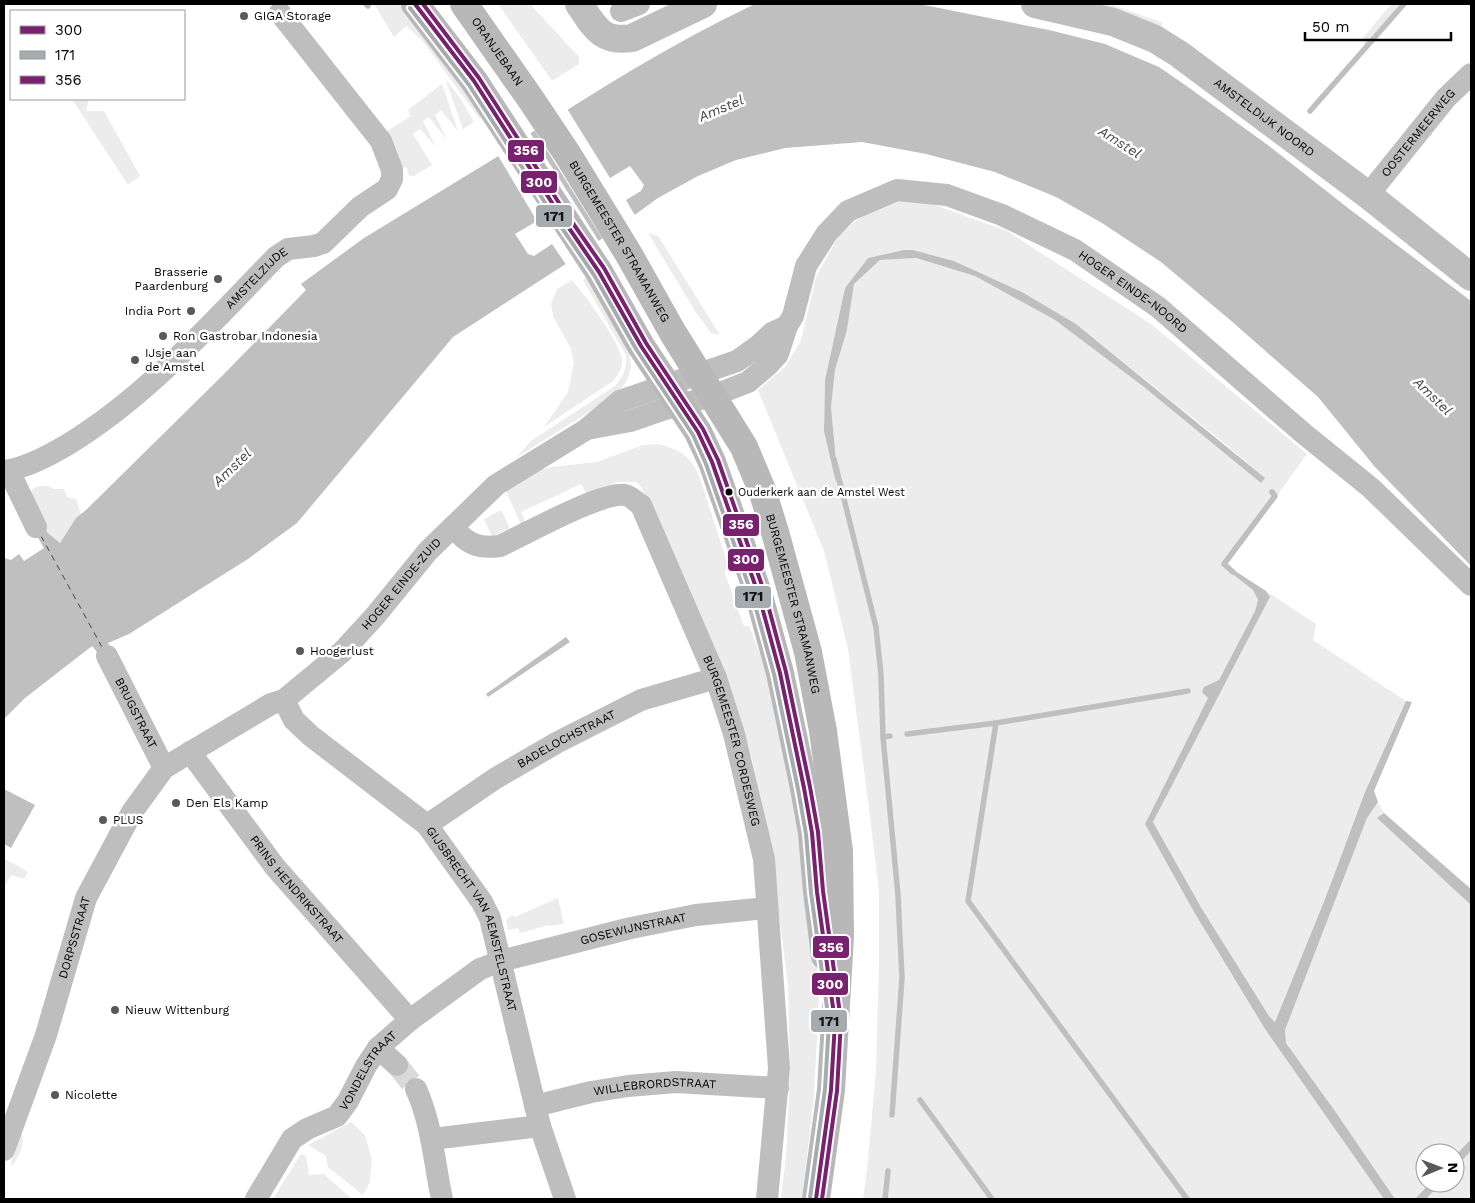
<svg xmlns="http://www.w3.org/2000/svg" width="1475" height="1203" viewBox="0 0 1475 1203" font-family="'Work Sans',sans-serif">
  <rect width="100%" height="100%" fill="#fff"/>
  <!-- green -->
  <g fill="#ececec" fill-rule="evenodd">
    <polygon points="374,4 408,4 484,116 479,118 422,40 406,26 394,37"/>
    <polygon points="498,4 530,4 579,57 579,64 552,81"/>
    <polygon points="1074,4 1110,4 1163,23 1159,29"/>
    <polygon points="1391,4 1403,4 1365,47 1363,38"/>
    <polygon points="445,78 462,101 474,122 463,129"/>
    <polygon points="442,84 458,131 441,110 435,115 447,140 429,117 423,121 436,147 420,129 413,134 432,165 414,176 409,176 407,168 402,167 382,134 411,116 408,110"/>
    <polygon points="72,99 89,99 86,111 104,111 140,176 128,185"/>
    <path d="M906,200L924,201L1007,231L1151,324L1307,454L1227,565L1232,569L1230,572L1253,590L1258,600L1255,611L1219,680L1204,687L1208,698L1145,824L1194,912L1265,1029L1384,1199H863L867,1170L876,1071L879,962V893L870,816L848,649L824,551L758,390L785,367L801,340L816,277L838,237L854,222L876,208ZM904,250H913L954,261L1022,292L1076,324L1229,447L1265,478L1055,320L975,276L916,258L880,260L854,284L847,330L835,370L831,407L835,450L824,431L825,380L845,288L868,258Z"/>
    <polygon points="648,233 658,236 720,335 711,333 695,311"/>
    <path d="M586,278L629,350L631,367L627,381L616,395L517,457L531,441L615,386C624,375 627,369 626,355L583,280Z"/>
    <path d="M572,280C585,295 620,342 622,360C623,368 618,375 613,381L544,427L568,392L574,363L571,349L553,316L551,304L557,289Z"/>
    <path d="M659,444C681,451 688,454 699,475L729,568L724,571L744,626H749L783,711L813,894L819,996L814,1097L802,1199H781L786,1156L790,1071L788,985L769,835L752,758L734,700L697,610L641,487L637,482H617L588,496L581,484L521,512L527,525H521L506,491L532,472L551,467L597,462L643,445Z"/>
    <polygon points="40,486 48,486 54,489 64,489 67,497 76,499 81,515 76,518 59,544 49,534 30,492 34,488"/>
    <polygon points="499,511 502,511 511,531 507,534 505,530 492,537 484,519"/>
    <polygon points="1266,591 1316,624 1313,640 1406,701 1365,792 1325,899 1275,1022 1269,1016 1202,909 1153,822 1270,597"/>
    <polygon points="1378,802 1384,813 1378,818 1471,905 1471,1139 1455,1156 1455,1153 1425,1153 1425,1183 1430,1183 1415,1199 1395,1199 1335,1111 1286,1043 1285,1030 1367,818"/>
    <polygon points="4,858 28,872 24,879 11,875 4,888"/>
    <polygon points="558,898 564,924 550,926 549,925 520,933 518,928 508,930 506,920 513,915 515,917"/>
    <polygon points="351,1122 365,1135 372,1159 370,1182 363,1195 328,1167 326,1156 308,1145"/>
    <path d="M22,1133C25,1146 20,1155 12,1166L11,1162Z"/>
    <polygon points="1471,1151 1471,1199 1426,1199 1441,1183 1455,1183 1455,1168"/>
    <polygon points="301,1154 306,1156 309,1175 324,1174 352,1199 273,1199"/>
  </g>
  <!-- water -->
  <g fill="#bfbfbf">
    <path d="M755,4H919L1049,30L1105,44L1159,67L1188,87L1269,146L1348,208L1471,301V566L1375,467L1318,397L1229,319L1161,262L1102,223L1056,197L995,172L926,154L862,142L785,148L736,160L698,176L658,198L578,256L453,337L297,523L248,559L129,634L108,643L113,654L102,658L92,646L25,698L4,719V558L11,560L19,554L24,561L44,548L33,529L41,524L49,534L60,543L76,518L86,510L223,375L306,290L301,284L364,238L510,149L523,138C598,90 674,42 755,4Z"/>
    <polygon points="904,250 913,250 954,261 1022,292 1076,324 1265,478 1261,483 1144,387 1055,320 975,276 916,258 880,260 854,284 847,330 835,370 831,407 835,450 836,483 824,431 825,380 845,288 868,258"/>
    <polygon points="1232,569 1266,591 1270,597 1153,822 1202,909 1269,1016 1275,1022 1325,899 1365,792 1406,701 1412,702 1374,791 1378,802 1367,818 1285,1030 1286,1043 1335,1111 1395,1199 1384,1199 1265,1029 1194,912 1145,824 1208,698 1202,692 1204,687 1219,680 1255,611 1258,600 1253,590 1230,572"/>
    <polygon points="566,637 570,642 488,697 486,694"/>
    <polygon points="4,789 35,805 11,848 4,844"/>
    <polygon points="1384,813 1471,889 1471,905 1377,818"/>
    <polygon points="1471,1139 1471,1151 1455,1168 1455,1156"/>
    <polygon points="1430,1183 1441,1183 1426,1199 1415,1199"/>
  </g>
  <!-- pier -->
  <g fill="#fff">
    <polygon points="566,107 610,178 630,166 644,185 641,191 626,200 636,217 604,241 533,128"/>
    <polygon points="529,131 600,243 567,266 552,244 534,256 528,254 515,234 537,221 497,154 509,147"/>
  </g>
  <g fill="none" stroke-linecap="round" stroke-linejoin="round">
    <!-- stream -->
    <g stroke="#bfbfbf" stroke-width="5.5">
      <polyline points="366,4 368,6"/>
      <polyline points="1310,111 1404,4"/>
      <polyline points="834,459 876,627 881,675 883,737 898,895 902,978 892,1115"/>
      <polyline points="1233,572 1224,564 1275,496 1272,492"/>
      <polyline points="996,723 968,901 1187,1199"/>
      <polyline points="907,734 996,723 1188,691"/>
      <polyline points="883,737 890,736"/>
      <polyline points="920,1100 992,1199"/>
      <polyline points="885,1199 888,1171"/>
    </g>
    <!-- ferry -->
    <polyline stroke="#444" stroke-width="1" stroke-dasharray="6 5" stroke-linecap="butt" points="41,536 102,647"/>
    <!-- minor-tunnel -->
    <polyline stroke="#d9d9d9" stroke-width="22" stroke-dasharray="22 11" stroke-linecap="butt" points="397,1065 416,1089"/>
    <!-- minor -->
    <g stroke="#bebebe" stroke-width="22">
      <polyline points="621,11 639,4"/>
      <path id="s1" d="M1368,195L1446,98L1471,74"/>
      <path id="s2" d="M587,429L630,421L662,410L712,396L748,382L768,365L778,354L787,326L793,316L806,266L827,233L848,211L897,190L947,195L1002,215L1075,250L1158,307L1303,433L1371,488L1471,585"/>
      <path id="s3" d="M4,471C26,468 48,456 67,445C148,396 210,324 276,257L288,249L314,246L323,243L360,207L387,189L392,179V170L381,141L280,13"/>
      <polyline points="9,471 36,527"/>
      <path id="s4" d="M453,527C467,544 478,549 500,546C526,534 600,492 625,495C631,496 636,502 641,505L716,678L734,734L764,859L779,1068L767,1199"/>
      <path id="s5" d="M107,656L164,768"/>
      <path id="s6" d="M284,700L294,720L311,736L427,825L482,902L490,918L540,1126L565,1199"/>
      <path id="s7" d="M190,752L275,867L410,1020"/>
      <path id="s8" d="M427,825L496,778L558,742L641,700L716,678"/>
      <polyline points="378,1048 397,1065"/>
      <path d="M416,1089C432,1124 434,1162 442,1199"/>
      <path id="s9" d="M535,1106L591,1092L628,1086L676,1082L778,1088"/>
      <polyline points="432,1139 540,1126"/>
      <path id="s10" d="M4,1150L46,1035L86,898L132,812L164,768L271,704L284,700L342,652L375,616L428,551L496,485L587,429L620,401L737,361L758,346L772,333L787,326"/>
      <path id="s11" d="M256,1199L292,1139L307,1129L337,1116L348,1101L366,1066L378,1048L410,1020L480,969L501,961L631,928L696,915L767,908"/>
    </g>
    <!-- tertiary -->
    <g stroke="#bebebe" stroke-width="28">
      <path d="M579,4C594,26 601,43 632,38L703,4"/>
      <path id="s12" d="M1035,4L1113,22L1155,39L1179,54L1368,195L1471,277"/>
    </g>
    <!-- secondary -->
    <g stroke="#b8b8b8" stroke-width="28">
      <polyline points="415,4 474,81 599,272 641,346 698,432 712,462 759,596 780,673 804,788 812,833 817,892 825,956"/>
      <path id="s13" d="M464,4L530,98L568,155L628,253L673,333L744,447L762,490L775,532L808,652L823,731L839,851L840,936L831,1090L816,1199"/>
    </g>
    <defs>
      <polyline id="bus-1" points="415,4 474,81 556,209 599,272 641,346 698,432 712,462 759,596 780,673 804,788 812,833 817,892 835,1022 831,1090 816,1199"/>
      <polyline id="bus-2" points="410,8 469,85 551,212 594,275 636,349 693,435 706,464 753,598 774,674 798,789 806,834 811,893 829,1022 825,1089 810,1198"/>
      <polyline id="bus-3" points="423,4 479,78 561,206 604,268 646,343 703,429 718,460 765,594 786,672 810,787 818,832 823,891 841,1021 837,1091 822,1199"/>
    </defs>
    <!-- bus-1 casing -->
    <use href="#bus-1" stroke="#fff" stroke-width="8"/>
    <!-- bus-2 casing -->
    <use href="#bus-2" stroke="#fff" stroke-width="8"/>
    <!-- bus-3 casing -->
    <use href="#bus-3" stroke="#fff" stroke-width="8"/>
    <!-- bus-1 -->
    <use href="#bus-1" stroke="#77216f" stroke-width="4"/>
    <!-- bus-2 -->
    <use href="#bus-2" stroke="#a6abb0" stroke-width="4"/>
    <!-- bus-3 -->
    <use href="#bus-3" stroke="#77216f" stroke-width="4"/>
  </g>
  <!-- markers -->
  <g fill="#595959" stroke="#fff" stroke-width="2">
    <circle cx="244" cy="16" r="5"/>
    <circle cx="218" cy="279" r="5"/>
    <circle cx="191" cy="311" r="5"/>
    <circle cx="163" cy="336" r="5"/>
    <circle cx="135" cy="360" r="5"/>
    <circle cx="300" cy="651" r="5"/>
    <circle cx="176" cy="803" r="5"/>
    <circle cx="103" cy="820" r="5"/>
    <circle cx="115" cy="1010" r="5"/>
    <circle cx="55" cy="1095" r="5"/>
  </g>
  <circle fill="#000" stroke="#fff" stroke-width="2" cx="729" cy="492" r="4.5"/>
  <g text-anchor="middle" stroke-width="5" stroke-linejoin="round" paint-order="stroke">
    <!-- bus labels -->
    <g font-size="11" fill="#000" stroke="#fff" text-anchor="start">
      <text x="738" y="496">Ouderkerk aan de Amstel West</text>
    </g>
    <!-- poi labels -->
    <g font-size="12" fill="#000" stroke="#fff" text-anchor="start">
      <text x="254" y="20">GIGA Storage</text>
      <text x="208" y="276" text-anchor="end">Brasserie<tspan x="208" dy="14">Paardenburg</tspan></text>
      <text x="181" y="315" text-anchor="end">India Port</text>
      <text x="173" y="340">Ron Gastrobar Indonesia</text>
      <text x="145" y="357">IJsje aan<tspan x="145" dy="14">de Amstel</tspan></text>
      <text x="310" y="655">Hoogerlust</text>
      <text x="186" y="807">Den Els Kamp</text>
      <text x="113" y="824">PLUS</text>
      <text x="125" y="1014">Nieuw Wittenburg</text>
      <text x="65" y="1099">Nicolette</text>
    </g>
    <!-- street labels -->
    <g font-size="12" fill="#000" stroke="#fff">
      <text dy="4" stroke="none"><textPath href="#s13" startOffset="58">ORANJEBAAN</textPath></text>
      <text dy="4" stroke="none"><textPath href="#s12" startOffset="260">AMSTELDIJK NOORD</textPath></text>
      <text dy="4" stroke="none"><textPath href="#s1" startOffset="80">OOSTERMEERWEG</textPath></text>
      <text dy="4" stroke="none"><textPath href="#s13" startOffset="284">BURGEMEESTER STRAMANWEG</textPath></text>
      <text dy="4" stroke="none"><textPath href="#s3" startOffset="322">AMSTELZIJDE</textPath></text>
      <text dy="4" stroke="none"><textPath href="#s2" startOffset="686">HOGER EINDE-NOORD</textPath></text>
      <text dy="4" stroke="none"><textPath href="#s10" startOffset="721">HOGER EINDE-ZUID</textPath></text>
      <text dy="4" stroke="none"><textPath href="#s13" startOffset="689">BURGEMEESTER STRAMANWEG</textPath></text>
      <text dy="4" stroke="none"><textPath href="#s5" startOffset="64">BRUGSTRAAT</textPath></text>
      <text dy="4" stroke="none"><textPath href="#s8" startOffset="164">BADELOCHSTRAAT</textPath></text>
      <text dy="4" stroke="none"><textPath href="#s4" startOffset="462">BURGEMEESTER CORDESWEG</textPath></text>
      <text dy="4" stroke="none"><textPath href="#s7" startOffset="174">PRINS HENDRIKSTRAAT</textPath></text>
      <text dy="4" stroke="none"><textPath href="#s6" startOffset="298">GIJSBRECHT VAN AEMSTELSTRAAT</textPath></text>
      <text dy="4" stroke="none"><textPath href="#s11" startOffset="488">GOSEWIJNSTRAAT</textPath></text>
      <text dy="4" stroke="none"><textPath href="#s10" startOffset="224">DORPSSTRAAT</textPath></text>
      <text dy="4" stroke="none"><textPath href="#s11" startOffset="176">VONDELSTRAAT</textPath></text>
      <text dy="4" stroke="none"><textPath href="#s9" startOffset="122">WILLEBRORDSTRAAT</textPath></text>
    </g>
    <!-- water labels -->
    <g font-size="14" font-style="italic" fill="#444" stroke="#fff">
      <text transform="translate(721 108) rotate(-23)" y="5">Amstel</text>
      <text transform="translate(1120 142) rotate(32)" y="5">Amstel</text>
      <text transform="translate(1433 396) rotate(44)" y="5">Amstel</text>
      <text transform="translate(232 467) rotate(-44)" y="5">Amstel</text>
    </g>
  </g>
  <g stroke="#fff" stroke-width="2">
    <rect x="507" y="139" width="38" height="24" rx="5" fill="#77216f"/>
    <rect x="520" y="170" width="38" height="24" rx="5" fill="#77216f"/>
    <rect x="535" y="204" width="38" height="24" rx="5" fill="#a6abb0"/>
    <rect x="722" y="513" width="38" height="24" rx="5" fill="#77216f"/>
    <rect x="727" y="548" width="38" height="24" rx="5" fill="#77216f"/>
    <rect x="734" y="585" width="38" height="24" rx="5" fill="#a6abb0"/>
    <rect x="812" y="935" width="38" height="24" rx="5" fill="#77216f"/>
    <rect x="811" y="972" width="38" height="24" rx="5" fill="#77216f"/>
    <rect x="810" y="1009" width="38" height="24" rx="5" fill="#a6abb0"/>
  </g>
  <g font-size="14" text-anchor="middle" font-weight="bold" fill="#fff">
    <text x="526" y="155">356</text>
    <text x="539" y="187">300</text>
    <text x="741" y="529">356</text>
    <text x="746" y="564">300</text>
    <text x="831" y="952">356</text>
    <text x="830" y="989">300</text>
  </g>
  <g font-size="14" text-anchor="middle" font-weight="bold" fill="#111">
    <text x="554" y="221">171</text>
    <text x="753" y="601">171</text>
    <text x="829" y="1026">171</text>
  </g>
  <!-- border -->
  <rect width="1475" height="1203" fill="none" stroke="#000000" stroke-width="10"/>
  <!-- legend -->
  <rect x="10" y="10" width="175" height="90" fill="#ffffff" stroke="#999999"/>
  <rect x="20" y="26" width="25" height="8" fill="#77216f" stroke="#999999"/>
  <text x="55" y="35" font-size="15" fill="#000000">300</text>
  <rect x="20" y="51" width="25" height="8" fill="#a6abb0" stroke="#999999"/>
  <text x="55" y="60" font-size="15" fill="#000000">171</text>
  <rect x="20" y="76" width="25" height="8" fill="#77216f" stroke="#999999"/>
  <text x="55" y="85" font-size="15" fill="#000000">356</text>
  <!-- north arrow -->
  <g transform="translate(1440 1168) rotate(89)"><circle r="24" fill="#ffffff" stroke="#999999"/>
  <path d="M0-4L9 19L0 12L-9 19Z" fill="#595959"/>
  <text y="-8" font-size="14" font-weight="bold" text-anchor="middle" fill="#000000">N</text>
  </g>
  <!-- scale -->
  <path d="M1305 32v8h146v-8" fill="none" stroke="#000000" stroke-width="2.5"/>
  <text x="1312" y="32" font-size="15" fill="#000000" stroke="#ffffff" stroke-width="4" paint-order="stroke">50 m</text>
</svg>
